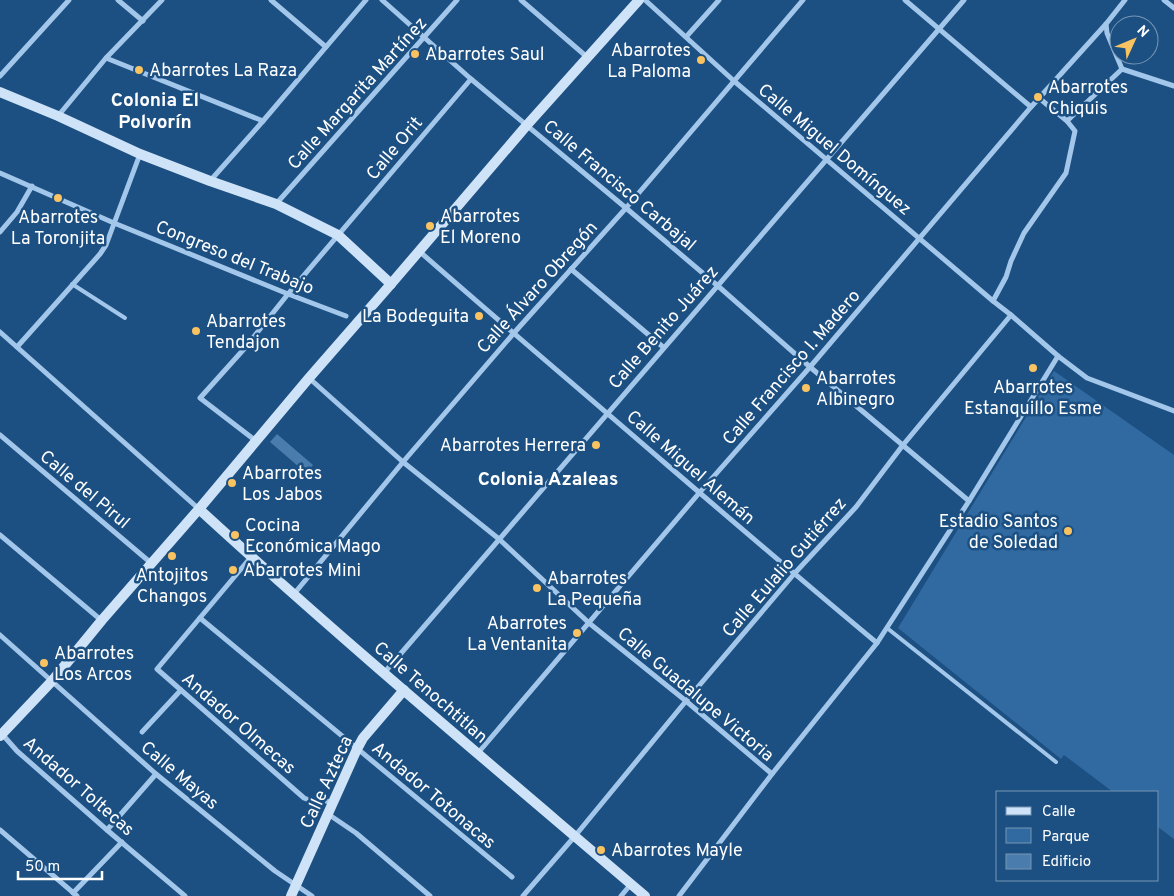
<svg xmlns="http://www.w3.org/2000/svg" width="1174" height="896" viewBox="0 0 1174 896" font-family="Overpass,sans-serif">
  <rect width="100%" height="100%" fill="#1d5082"/>
  <!-- green -->
  <polygon fill="#316aa1" points="1054,371 1174,455 1174,839 1158,827 1158,792 1113,792 1064,755 1061,759 898,628"/>
  <!-- building -->
  <polygon fill="#4a7cad" points="277,434 313,465 306,473 270,442"/>
  <g fill="none" stroke-linecap="round" stroke-linejoin="round">
    <!-- lane -->
    <g stroke="#a3c7ea" stroke-width="4">
      <polyline points="72,284 125,318"/>
      <polyline points="887,628 1056,762"/>
    </g>
    <!-- street -->
    <g stroke="#a3c7ea" stroke-width="5">
      <polyline points="118,0 143,21"/>
      <polyline points="271,0 326,47"/>
      <polyline points="382,0 471,79 626,208 718,286 810,367 969,501"/>
      <polyline points="521,0 587,57"/>
      <polyline points="645,0 734,81 993,301 1011,315 1058,356 1087,378 1174,411"/>
      <polyline points="905,0 1031,107"/>
      <polyline points="1164,0 1174,8"/>
      <polyline points="1106,24 1107,33 1122,69"/>
      <polyline points="686,37 719,0"/>
      <polyline points="106,58 263,121"/>
      <polyline points="1122,69 1174,86"/>
      <polyline points="0,76 69,0"/>
      <polyline points="58,116 106,58 162,0"/>
      <polyline points="1067,121 1122,69"/>
      <polyline points="0,173 114,223 288,294 346,316"/>
      <polyline points="210,181 263,121 366,0"/>
      <polyline points="276,204 457,0"/>
      <polyline points="0,232 17,212 32,186"/>
      <path d="M419,251C501,323 584,393 666,464C736,524 806,584 877,643"/>
      <polyline points="571,269 663,347"/>
      <polyline points="993,301 1006,277 1011,261 1024,233 1066,173 1075,131 1067,121 1039,98"/>
      <polyline points="0,332 199,509"/>
      <polyline points="17,347 100,254 106,245 140,154"/>
      <polyline points="309,378 403,462 499,539 589,623 686,701 772,774"/>
      <polyline points="0,435 151,563"/>
      <polyline points="256,441 200,398 244,349 288,294 471,79"/>
      <polyline points="0,535 101,620"/>
      <polyline points="251,557 157,669 304,798 309,800 323,800 333,803"/>
      <polyline points="294,594 403,462 513,334 626,208 803,0"/>
      <polyline points="200,618 512,877"/>
      <polyline points="0,635 156,774 275,871 312,896"/>
      <polyline points="384,673 964,0"/>
      <polyline points="142,732 181,690"/>
      <polyline points="2,734 17,751 107,830 185,896"/>
      <polyline points="478,753 700,492 810,367 1031,107 1106,24 1125,0"/>
      <polyline points="328,814 356,833 430,896"/>
      <polyline points="0,830 77,896"/>
      <polyline points="107,830 156,774"/>
      <polyline points="73,893 122,842"/>
      <polyline points="523,896 575,836 686,701 794,574 856,507 903,445 1011,315"/>
      <polyline points="621,896 631,884"/>
      <polyline points="679,896 772,774 877,643 969,501 1058,356"/>
    </g>
    <!-- secondary -->
    <g stroke="#cee3f7" stroke-width="10">
      <polyline points="0,92 58,116 140,154 210,181 276,204 338,235 391,284"/>
      <path d="M199,509C344,642 495,768 645,896"/>
      <polyline points="0,736 52,681 102,620 199,509 309,378 391,284 527,125 639,0"/>
      <polyline points="291,896 357,749 363,738 404,690"/>
    </g>
  </g>
  <!-- markers -->
  <g fill="#f9c361" stroke="#1d5082" stroke-width="2">
    <circle cx="415" cy="54" r="5"/>
    <circle cx="701" cy="60" r="5"/>
    <circle cx="139" cy="70" r="5"/>
    <circle cx="1038" cy="97" r="5"/>
    <circle cx="58" cy="198" r="5"/>
    <circle cx="430" cy="226" r="5"/>
    <circle cx="479" cy="316" r="5"/>
    <circle cx="196" cy="331" r="5"/>
    <circle cx="1033" cy="368" r="5"/>
    <circle cx="806" cy="388" r="5"/>
    <circle cx="596" cy="445" r="5"/>
    <circle cx="232" cy="483" r="5"/>
    <circle cx="1068" cy="531" r="5"/>
    <circle cx="235" cy="535" r="5"/>
    <circle cx="172" cy="556" r="5"/>
    <circle cx="233" cy="570" r="5"/>
    <circle cx="537" cy="588" r="5"/>
    <circle cx="577" cy="633" r="5"/>
    <circle cx="44" cy="663" r="5"/>
    <circle cx="601" cy="850" r="5"/>
  </g>
  <g text-anchor="middle" stroke-width="5" stroke-linejoin="round" paint-order="stroke">
    <!-- poi labels -->
    <g font-size="18" fill="#fff" stroke="#1d5082" text-anchor="start">
      <text x="691" y="56" text-anchor="end">Abarrotes<tspan x="691" dy="21">La Paloma</tspan></text>
      <text x="425" y="60">Abarrotes Saul</text>
      <text x="149" y="76">Abarrotes La Raza</text>
      <text x="1048" y="93">Abarrotes<tspan x="1048" dy="21">Chiquis</tspan></text>
      <text x="440" y="222">Abarrotes<tspan x="440" dy="21">El Moreno</tspan></text>
      <text x="58" y="223" text-anchor="middle">Abarrotes<tspan x="58" dy="21">La Toronjita</tspan></text>
      <text x="469" y="322" text-anchor="end">La Bodeguita</text>
      <text x="206" y="327">Abarrotes<tspan x="206" dy="21">Tendajon</tspan></text>
      <text x="816" y="384">Abarrotes<tspan x="816" dy="21">Albinegro</tspan></text>
      <text x="1033" y="393" text-anchor="middle">Abarrotes<tspan x="1033" dy="21">Estanquillo Esme</tspan></text>
      <text x="586" y="451" text-anchor="end">Abarrotes Herrera</text>
      <text x="242" y="479">Abarrotes<tspan x="242" dy="21">Los Jabos</tspan></text>
      <text x="1058" y="527" text-anchor="end">Estadio Santos<tspan x="1058" dy="21">de Soledad</tspan></text>
      <text x="245" y="531">Cocina<tspan x="245" dy="21">Económica Mago</tspan></text>
      <text x="243" y="576">Abarrotes Mini</text>
      <text x="172" y="581" text-anchor="middle">Antojitos<tspan x="172" dy="21">Changos</tspan></text>
      <text x="547" y="584">Abarrotes<tspan x="547" dy="21">La Pequeña</tspan></text>
      <text x="567" y="629" text-anchor="end">Abarrotes<tspan x="567" dy="21">La Ventanita</tspan></text>
      <text x="54" y="659">Abarrotes<tspan x="54" dy="21">Los Arcos</tspan></text>
      <text x="611" y="856">Abarrotes Mayle</text>
    </g>
    <!-- street labels -->
    <g font-size="18" fill="#fff" stroke="#1d5082">
      <text transform="translate(357 93) rotate(-48)" y="6">Calle Margarita Martínez</text>
      <text transform="translate(394 148) rotate(-50)" y="6">Calle Orit</text>
      <text transform="translate(835 149) rotate(40)" y="6">Calle Miguel Domínguez</text>
      <text transform="translate(620 185) rotate(40)" y="6">Calle Francisco Carbajal</text>
      <text transform="translate(235 257) rotate(22)" y="6">Congreso del Trabajo</text>
      <text transform="translate(537 287) rotate(-48)" y="6">Calle Álvaro Obregón</text>
      <text transform="translate(663 327) rotate(-49)" y="6">Calle Benito Juárez</text>
      <text transform="translate(791 367) rotate(-49)" y="6">Calle Francisco I. Madero</text>
      <text transform="translate(691 467) rotate(41)" y="6">Calle Miguel Alemán</text>
      <text transform="translate(85 489) rotate(40)" y="6">Calle del Pirul</text>
      <text transform="translate(784 567) rotate(-49)" y="6">Calle Eulalio Gutiérrez</text>
      <text transform="translate(431 692) rotate(41)" y="6">Calle Tenochtitlan</text>
      <text transform="translate(696 694) rotate(40)" y="6">Calle Guadalupe Victoria</text>
      <text transform="translate(239 723) rotate(41)" y="6">Andador Olmecas</text>
      <text transform="translate(180 775) rotate(40)" y="6">Calle Mayas</text>
      <text transform="translate(326 782) rotate(-65)" y="6">Calle Azteca</text>
      <text transform="translate(79 786) rotate(41)" y="6">Andador Toltecas</text>
      <text transform="translate(434 795) rotate(40)" y="6">Andador Totonacas</text>
    </g>
    <!-- neighbourhood labels -->
    <g font-size="19" font-weight="bold" fill="#fff" stroke="#1d5082">
      <text x="155" y="106">Colonia El<tspan x="155" dy="22">Polvorín</tspan></text>
      <text x="548" y="485">Colonia Azaleas</text>
    </g>
  </g>
  <!-- legend -->
  <rect x="996" y="791" width="162" height="90" fill="#1d5082" stroke="#7796b4"/>
  <rect x="1006" y="807" width="25" height="8" fill="#cee3f7" stroke="#7796b4"/>
  <text x="1042" y="816" font-size="15" fill="#ffffff">Calle</text>
  <rect x="1006" y="828" width="25" height="15" fill="#316aa1" stroke="#7796b4"/>
  <text x="1042" y="841" font-size="15" fill="#ffffff">Parque</text>
  <rect x="1006" y="854" width="25" height="15" fill="#4a7cad" stroke="#7796b4"/>
  <text x="1042" y="866" font-size="15" fill="#ffffff">Edificio</text>
  <!-- north arrow -->
  <g transform="translate(1134 40) rotate(46)"><circle r="24" fill="#1d5082" stroke="#7796b4"/>
  <path d="M0-4L9 19L0 12L-9 19Z" fill="#f9c361"/>
  <text y="-8" font-size="14" font-weight="bold" text-anchor="middle" fill="#ffffff">N</text>
  </g>
  <!-- scale -->
  <path d="M18 871v8h84v-8" fill="none" stroke="#ffffff" stroke-width="2.5"/>
  <text x="25" y="871" font-size="15" fill="#ffffff" stroke="#1d5082" stroke-width="4" paint-order="stroke">50 m</text>
</svg>
